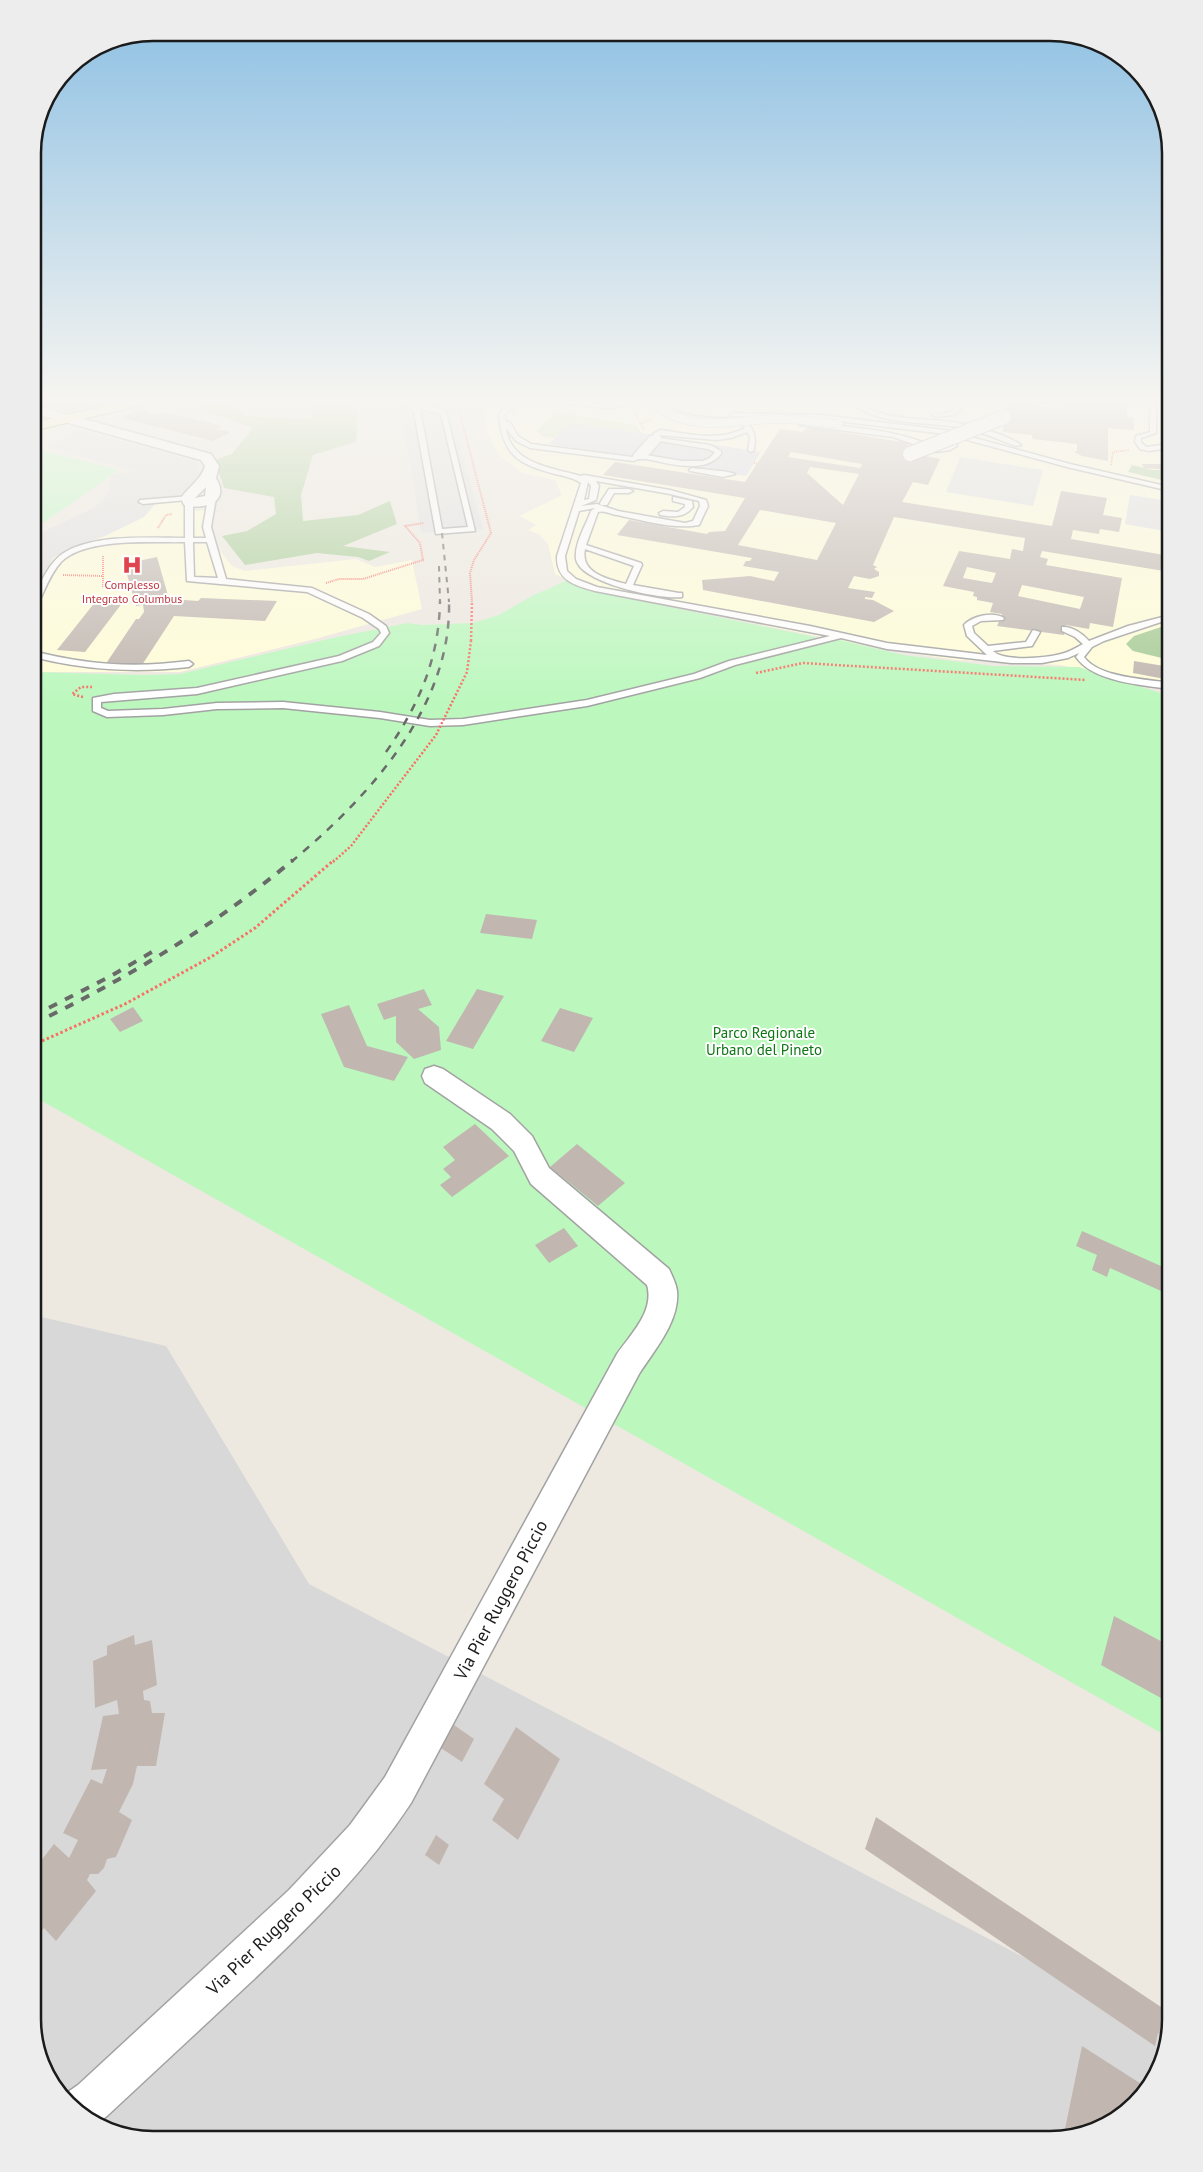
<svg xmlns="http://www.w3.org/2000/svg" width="1203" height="2172" viewBox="0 0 1203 2172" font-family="'PT Sans',sans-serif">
  <rect width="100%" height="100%" fill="#ede8e0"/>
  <!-- residential -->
  <g fill="#d9d8d8">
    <polygon points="33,400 127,400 33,423"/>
    <polygon points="33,1315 166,1346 309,1584 1167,2032 1150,2086 1096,2130 1050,2139 146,2139 86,2119 42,2065 33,2019"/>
  </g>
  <!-- education -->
  <g fill="#fffdd7">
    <polygon points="483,400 1170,400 1170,690 1060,665 956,660 875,648 581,588 555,574 548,544 540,535 528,530 536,525 519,516 562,495 555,480 522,473 499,455 486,430"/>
    <polygon points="200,469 197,479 178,497 186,511 214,510 210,530 217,547 232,566 245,571 356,559 375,567 412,560 422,609 315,639 180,672 33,672 33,536 95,507 103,500 108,492 111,475"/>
  </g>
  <!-- grass -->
  <polygon fill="#c8e7a5" points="555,412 636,425 641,433 570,422 554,438 542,436 536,431"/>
  <!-- forest -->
  <g fill="#a7cc95">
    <polygon points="184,400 233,400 243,416 312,419 312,400 342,400 358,409 356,442 313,455 301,495 303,521 358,515 390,501 397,524 343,546 390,552 369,561 358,557 317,553 245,565 222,536 247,531 276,514 274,497 224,488 215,460 232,454 253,428 180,401"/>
    <polygon points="1132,465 1153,470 1170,470 1170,482 1128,472"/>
    <polygon points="1170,624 1170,660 1133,651 1126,644 1134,636"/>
  </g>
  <!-- park -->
  <g fill="#bcf8be">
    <polygon points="33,448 119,470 33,530"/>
    <polygon points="570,579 588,590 820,638 836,639 903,655 993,666 1079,667 1170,696 1170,1738 35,1097 33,1076 33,672 144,675 180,674 337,637 408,623 422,625 472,623 499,615 532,596"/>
  </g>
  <!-- parking -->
  <g fill="#dfdfdf">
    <polygon points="392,400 435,404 449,407 483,529 421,533 411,466 398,411"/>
    <polygon points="80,430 190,459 195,458 200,469 197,479 175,501 156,503 144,517 105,536 67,550 53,558 33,596 33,536 95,507 103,500 108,492 111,475 137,470 128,469 45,447"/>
    <polygon points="960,457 1043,470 1033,506 946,492"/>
    <polygon points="1130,495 1170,501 1170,532 1125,524"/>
  </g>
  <!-- plaza -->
  <polygon fill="#d5d5e2" points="570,422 761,452 746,476 549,444"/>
  <!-- building -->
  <g fill="#c1b7b0" fill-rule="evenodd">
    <polygon points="50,400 95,400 71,412 41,404"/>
    <polygon points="245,400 301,400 301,402 246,407"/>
    <polygon points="1064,400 1127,400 1127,417 1133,417 1134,430 1108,428 1108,461 1082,456 1074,452 1077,451 1077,444 1033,439 1032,435 1003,432 1004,407 1001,404 1009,403 1064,409"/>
    <polygon points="137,409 158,415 164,412 222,426 217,429 231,432 213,441 122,418"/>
    <path d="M809,427L909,443L906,452L940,459L928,485L913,482L902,502L1052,526L1061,491L1107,498L1103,515L1122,518L1119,532L1100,529L1099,534L1073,530L1071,539L1170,556V572L1042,551L1040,557L1048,559L1046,565L1122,578L1113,627L1090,623L1089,629L1066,625L1064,635L997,626L1002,614L990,612L993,603L977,600V597L973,596L974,592L943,586L959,551L1010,559L1012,549L1023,551L1025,538L894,517L873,565L877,567L874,569L879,572V576L870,579L854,576L848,588L875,592L872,598L865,597V599L873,600L894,611L874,622L703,590L702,580L750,576L774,581L779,572L743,566L746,561H750L752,558L617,535L629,520L707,534L709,532L725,531L745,498L603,475L615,462L745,482L780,429L802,432ZM791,452L862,464L860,468L788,457ZM810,467L859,474L843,505L807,473ZM760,510L836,523L817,560L738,545ZM967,567L996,573L992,583L963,578ZM1022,585L1084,597L1080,609L1018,596Z"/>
    <polygon points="1170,461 1170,470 1144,468 1142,464 1168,464"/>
    <polygon points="157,557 169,599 198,601 201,598 277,601 265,621 174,616 142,665 105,665 136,619 139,619 144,612 143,605 136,606 124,564"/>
    <polygon points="100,596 126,598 85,652 57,650"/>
    <polygon points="1134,661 1170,667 1170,680 1133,673"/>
    <polygon points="486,914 537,920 532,939 480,933"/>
    <polygon points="424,989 432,1005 418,1009 439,1027 441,1050 414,1059 396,1042 396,1016 384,1020 377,1004"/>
    <polygon points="477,989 504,996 473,1049 446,1041"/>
    <polygon points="349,1005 367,1046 408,1057 394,1081 344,1067 321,1014"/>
    <polygon points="133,1007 143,1021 120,1032 110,1019"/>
    <polygon points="560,1008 593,1018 574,1052 541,1041"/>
    <polygon points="475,1124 509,1156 452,1197 440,1185 451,1177 443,1169 455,1160 443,1147"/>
    <polygon points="577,1144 625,1183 598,1206 550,1167"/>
    <polygon points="564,1228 578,1246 549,1263 535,1245"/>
    <polygon points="1082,1231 1170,1270 1170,1295 1110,1268 1107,1277 1092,1270 1097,1255 1076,1246"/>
    <polygon points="1114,1616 1170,1646 1170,1703 1101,1665"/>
    <polygon points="134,1635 135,1645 152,1640 157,1685 143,1691 144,1700 150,1701 152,1713 165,1713 156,1766 137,1766 133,1784 119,1812 132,1820 116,1857 107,1859 104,1868 98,1874 90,1874 87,1880 96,1891 56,1941 44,1928 33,1940 33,1871 54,1844 69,1858 78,1840 63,1833 91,1779 102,1784 107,1769 91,1770 103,1716 119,1714 117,1700 95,1708 93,1661 107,1655 107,1646"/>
    <polygon points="454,1725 474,1739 462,1762 441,1748"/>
    <polygon points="516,1727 560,1759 518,1840 492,1820 504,1799 484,1784"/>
    <polygon points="876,1817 1170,2013 1165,2038 1158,2033 1155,2046 865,1849"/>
    <polygon points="436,1835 449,1845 439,1865 425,1855"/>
    <polygon points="1082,2046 1146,2087 1147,2080 1151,2083 1096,2130 1073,2135 1065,2129"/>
  </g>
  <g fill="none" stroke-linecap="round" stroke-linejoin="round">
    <defs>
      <g id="lane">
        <path d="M378,400H390L439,408L446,412L475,531L436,534L413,407ZM420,409L441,414L468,527L442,529Z"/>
        <path d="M525,400L604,403L637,400C601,423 537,383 505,414L506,422H510L518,436L531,444L632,457L640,454L682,461H703L710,458L715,452L708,449L653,440L654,433L661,430C689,434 718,442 745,428L741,424C715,420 672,425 656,400H662C682,423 718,415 745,421C755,430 756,437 754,450L751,452L748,450L750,437L747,432L731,438L717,440L659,435V438L710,445L721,451V454C703,476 665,462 641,458L633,461L530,448L516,441L506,428C510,464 553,468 581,476L584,475L670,490L706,500L708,506L699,525C675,530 641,520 617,515C610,514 605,510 598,512L586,545L641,563L642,565L633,585L679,593H682V597C661,600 580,583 576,559C574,544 586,525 591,511L595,508L579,511L565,556L567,571L576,579L597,587L810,626L887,643L987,655L967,636L964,625C972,616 993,611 1004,618L1003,620L981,621L972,626L974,633L988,646L1026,642L1033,630L1040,632L1032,646L993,651C1004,662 1046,658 1061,654C1069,652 1076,648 1083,644L1075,637L1062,631V627C1072,626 1083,634 1089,641L1128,626L1170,615V619L1104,641L1092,647L1084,657C1099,678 1147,679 1170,683V689C1142,685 1093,682 1076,657L1079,653L1068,658L1042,663H1011L887,649L841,638L735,665L700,678L587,706L463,725L430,726L380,718L283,708L217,709L163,715L107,717L93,711V698L114,694L197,688L339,656L373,642L381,633L379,629L363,618L307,592L187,581L185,542C153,543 86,537 61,562C50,574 44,592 37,606L33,608C33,597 37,590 42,580C48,569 55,557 67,551C99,534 150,538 185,538V502L187,500L143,504L139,502L140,500L191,496L192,498L189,500L193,502V538H206L203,527L208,498L212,496L216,498L211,527L226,579L312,588L369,614L386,626L389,633L379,646L342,661L197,694L101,702V708L108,711L163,709L217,703L283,702L380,712L430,720L463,719L587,700L694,674L729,661L830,636L595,591C574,585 556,580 557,556L581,483C574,478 564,476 555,474C518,464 502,455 499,414L508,404ZM596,481L670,494L699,501L700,506L693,521L685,523L618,511L597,504L581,506L596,500L599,486ZM588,482L591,486L589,499L584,500ZM193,542H207L218,578L194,577ZM585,549L634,566L626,584C607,579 580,573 585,549Z"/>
        <path d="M850,400H856C877,421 924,418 952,422C972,425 1006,434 1021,445L1016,446C999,440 982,432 964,428C932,421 872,427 850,400Z"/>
        <polygon points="961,400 967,400 955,415 935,417 932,415 951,412"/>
        <polygon points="1024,400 1053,400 1043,403"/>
        <polygon points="1150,400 1156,400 1156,433 1141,438 1141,442 1146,447 1170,444 1170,448 1149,451 1140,449 1135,442 1136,436 1150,432"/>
        <polygon points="733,413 821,415 945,430 1070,464 1170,487 1170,491 1067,467 945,434 821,419 731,416 731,414"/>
        <path d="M802,422C839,426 879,428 914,439C928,443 934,453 951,445V442L940,437L939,436L942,434L956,440L957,446L950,450L936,452L893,437L800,425V423Z"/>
        <path d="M692,468C700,469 730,471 735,474L723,477L690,471L689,470Z"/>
        <polygon points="609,489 629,489 633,491 629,493 614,493 607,505 601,505 600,503"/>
        <path d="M673,497L692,501L693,507C684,518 674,517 660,515L659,513L663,511L678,512L685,507V504L673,501Z"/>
        <path d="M33,651C86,665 134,668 189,661L193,664L189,667C134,673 86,670 33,657Z"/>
      </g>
      <g id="street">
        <polygon points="409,400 421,400 422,406 416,410 411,409"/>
        <path d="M33,405L211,454L219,466L216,478C231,503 204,510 184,505L181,498C189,486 201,480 205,466L201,460L33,413ZM206,487L205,496L195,498Z"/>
        <polygon points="655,435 660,436 662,439 660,442 645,459 635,459 633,456 635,453 650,436"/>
        <path d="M434,1066L443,1069L510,1114L532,1136L549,1168L669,1269C672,1276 676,1283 677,1291C680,1321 654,1351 639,1374L411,1803C367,1870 311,1925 252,1981C204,2026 156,2070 108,2115L98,2123L86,2119L65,2094L78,2085L289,1890L350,1825L385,1777L617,1354C630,1335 655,1311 647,1285L531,1184L514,1151L492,1129L425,1083L422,1076L425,1069Z"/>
      </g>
      <polygon id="secondary" points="129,400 152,400 150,403 33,431 33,423"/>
    </defs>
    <!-- lane casing -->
    <use href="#lane" stroke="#a2a2a2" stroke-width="3"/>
    <!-- street casing -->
    <use href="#street" stroke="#a2a2a2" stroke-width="3"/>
    <!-- secondary casing -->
    <use href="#secondary" stroke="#666e05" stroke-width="2"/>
    <!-- path-far2 -->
    <g stroke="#f87066" stroke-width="2" stroke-dasharray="1 1" stroke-linecap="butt">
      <polyline points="455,406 459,410 491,533 474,560 470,573 472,602"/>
      <polyline points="634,411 644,430"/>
      <polyline points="642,424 652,418"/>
      <polyline points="754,463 757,464"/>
      <polyline points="1111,465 1113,452 1129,450"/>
      <polyline points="158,528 166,515 172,514"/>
      <polyline points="103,556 103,588"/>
      <polyline points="63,575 103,576"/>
      <polyline points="326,583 339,579 363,579 423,560 420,543 405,526 424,523"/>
    </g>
    <!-- path-far1 -->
    <g stroke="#f87066" stroke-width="2.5" stroke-dasharray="2 2" stroke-linecap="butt">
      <polyline points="471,641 472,601"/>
      <polyline points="756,673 803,663 1086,680"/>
      <polyline points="83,697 72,694 81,687 92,687"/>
      <polyline points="333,862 351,846"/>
    </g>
    <!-- path -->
    <polyline stroke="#f87066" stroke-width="3" stroke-dasharray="2.5 2.5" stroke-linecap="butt" points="33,1045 125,1004 211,957 255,928 334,860"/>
    <!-- lane -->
    <use href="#lane" fill="#fff" fill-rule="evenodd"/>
    <!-- street -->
    <use href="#street" fill="#fff" fill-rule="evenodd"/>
    <!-- secondary -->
    <use href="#secondary" fill="#f7f8b2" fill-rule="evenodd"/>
    <!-- rail-far2 -->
    <g stroke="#696969" stroke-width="2" stroke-dasharray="5.5 5.5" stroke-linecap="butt">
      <polyline points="442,533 449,602"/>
      <polyline points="439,566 440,602"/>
    </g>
    <!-- rail-far1 -->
    <g stroke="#696969" stroke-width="2.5" stroke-dasharray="8 8" stroke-linecap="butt">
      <path d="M386,752C419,705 439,659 440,601"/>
      <path d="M291,862C368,798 452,707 449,601"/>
    </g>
    <!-- rail -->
    <g stroke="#696969" stroke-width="4" stroke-dasharray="9 9" stroke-linecap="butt">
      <polyline points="33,1016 109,977 152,952"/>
      <path d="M33,1024C126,979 213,927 293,860"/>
    </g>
    <defs>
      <path id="lane-bridge" d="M652,401C686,435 733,420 777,419C797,419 818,422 838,424"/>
      <polyline id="street-bridge" points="910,454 1004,417"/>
    </defs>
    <!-- lane-bridge casing -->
    <use href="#lane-bridge" stroke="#a2a2a2" stroke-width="9" stroke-linecap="butt"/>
    <!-- street-bridge casing -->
    <use href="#street-bridge" stroke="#a2a2a2" stroke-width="16" stroke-linecap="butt"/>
    <!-- path-bridge -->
    <polyline stroke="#f87066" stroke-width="2.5" stroke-dasharray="2 2" stroke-linecap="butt" points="351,846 436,735 467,672 471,641"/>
    <!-- lane-bridge -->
    <use href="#lane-bridge" stroke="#fff" stroke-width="8"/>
    <!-- street-bridge -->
    <use href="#street-bridge" stroke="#fff" stroke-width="14"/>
  </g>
  <!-- sky -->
  <linearGradient id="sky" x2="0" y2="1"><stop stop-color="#8bbfe3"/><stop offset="0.57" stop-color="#f7f5f1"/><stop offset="1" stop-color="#f7f5f1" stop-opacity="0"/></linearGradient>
  <rect width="1203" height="704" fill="url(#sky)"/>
  <!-- icons -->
  <defs>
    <symbol id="hospital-bare" viewBox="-9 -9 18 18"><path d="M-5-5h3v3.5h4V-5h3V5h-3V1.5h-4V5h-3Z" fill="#e0444e" stroke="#fff" stroke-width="2.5" paint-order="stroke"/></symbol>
  </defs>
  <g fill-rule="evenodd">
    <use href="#hospital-bare" x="118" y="551" width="28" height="28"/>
  </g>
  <g text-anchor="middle" stroke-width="4" stroke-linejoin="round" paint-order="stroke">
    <!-- far-health labels -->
    <g font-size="12" fill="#be3a42" stroke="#fff">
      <text x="132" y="589">Complesso<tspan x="132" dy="14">Integrato Columbus</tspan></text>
    </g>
    <!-- park labels -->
    <g font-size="15" fill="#0c7611" stroke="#fff">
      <text x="764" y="1038">Parco Regionale<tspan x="764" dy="17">Urbano del Pineto</tspan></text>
    </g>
    <!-- near-street labels -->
    <g font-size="18" fill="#1b1b1b" stroke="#fff">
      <text transform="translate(501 1600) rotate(-62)" y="6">Via Pier Ruggero Piccio</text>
      <text transform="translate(274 1930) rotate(-44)" y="6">Via Pier Ruggero Piccio</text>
    </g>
  </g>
  <!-- crop -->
  <path d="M0 0H1203V2172H0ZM153 41H1050A112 112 0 0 1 1162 153V2019A112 112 0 0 1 1050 2131H153A112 112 0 0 1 41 2019V153A112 112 0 0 1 153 41Z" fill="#ededed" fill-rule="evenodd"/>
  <path fill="none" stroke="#1b1b1b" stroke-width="2.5" d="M153 41H1050A112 112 0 0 1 1162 153V2019A112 112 0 0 1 1050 2131H153A112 112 0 0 1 41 2019V153A112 112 0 0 1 153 41Z"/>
</svg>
